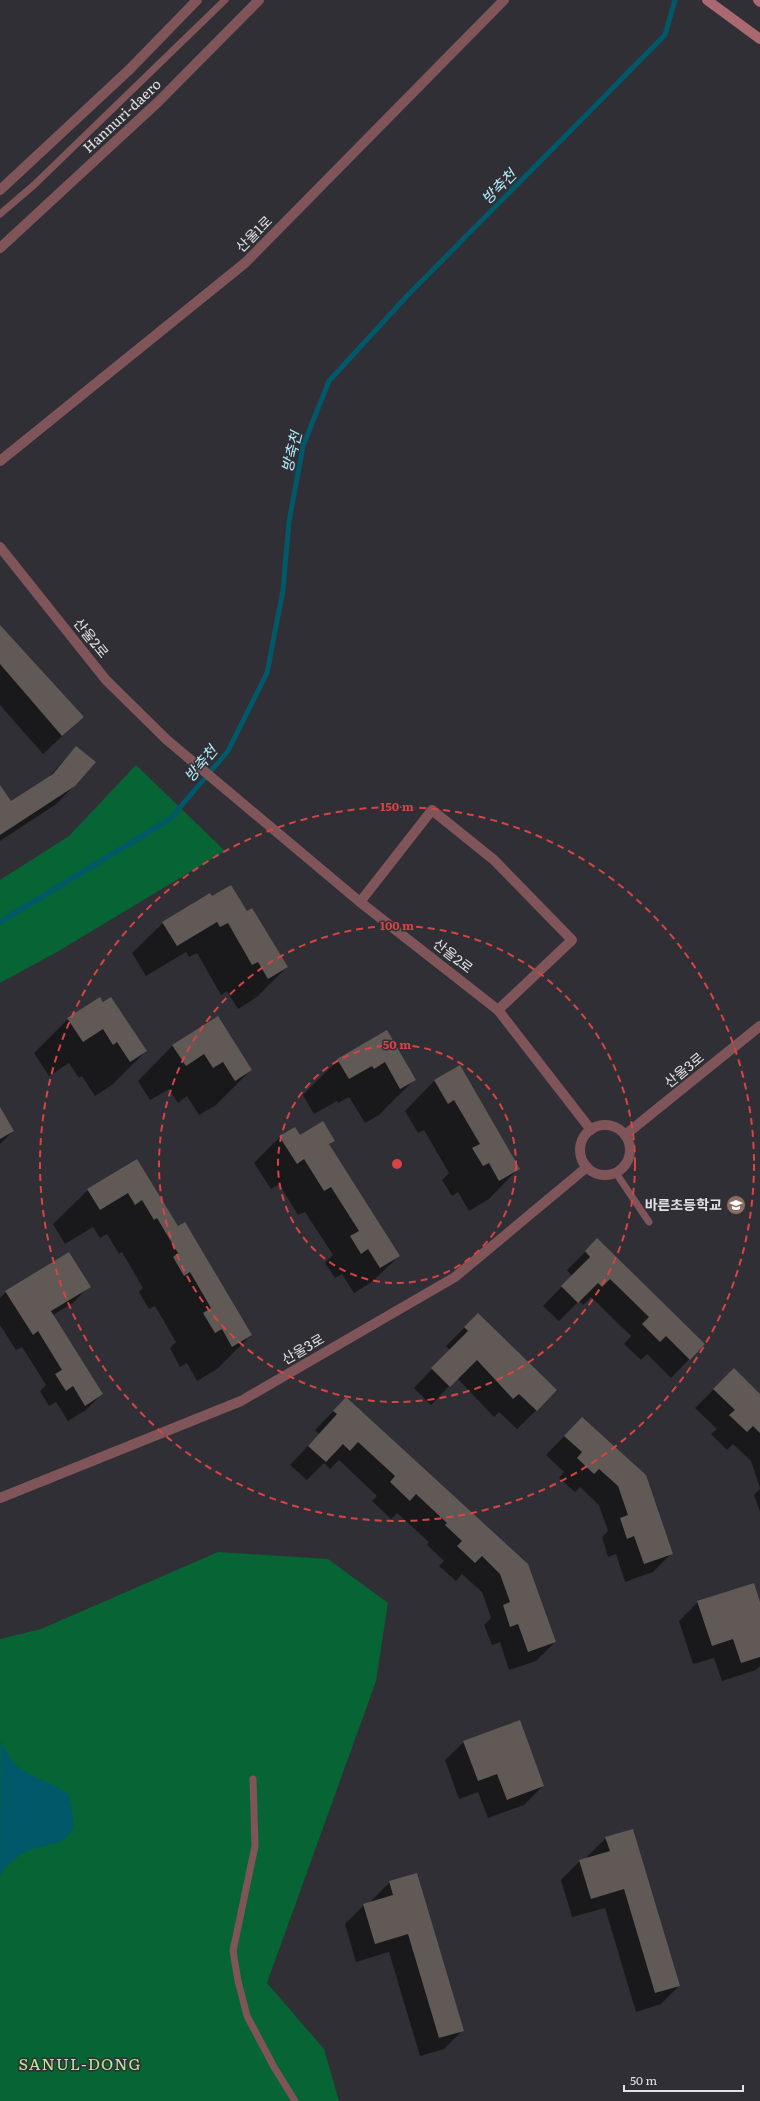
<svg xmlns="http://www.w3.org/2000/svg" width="760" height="2101" viewBox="0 0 760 2101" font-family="Literata,'Noto Sans KR',serif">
  <rect width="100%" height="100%" fill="#302f35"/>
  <!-- green -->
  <g fill="#066435">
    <polygon points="136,765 225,851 57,952 0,983 0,880 69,836"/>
    <polygon points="218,1552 328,1559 388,1603 376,1681 267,1983 324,2049 339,2101 0,2101 0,1639 41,1629"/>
  </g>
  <!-- water -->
  <path fill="#015868" d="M1,1740C14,1777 38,1774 68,1794C70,1803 74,1815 73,1825C71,1846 42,1844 27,1851C17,1856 5,1866 0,1876Z"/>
  <!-- shadow -->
  <g fill="#0007">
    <polygon points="0,633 83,717 43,754 0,705"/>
    <polygon points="76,747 74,786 55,805 0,841 0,786 10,802 47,779"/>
    <polygon points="212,898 247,912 287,967 257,997 238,1009 227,991 221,995 197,953 189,957 186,952 146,976 132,953 163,923"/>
    <polygon points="100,998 146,1051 112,1085 95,1096 82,1076 79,1078 69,1063 49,1076 34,1053 68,1019"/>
    <polygon points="218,1017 251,1070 216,1105 199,1115 187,1096 178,1103 169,1089 150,1100 138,1081 173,1045"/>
    <polygon points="386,1032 414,1080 379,1115 365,1123 349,1097 338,1103 337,1101 314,1114 303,1095 338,1060"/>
    <polygon points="459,1066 519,1168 489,1199 469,1211 458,1192 452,1196 442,1180 449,1173 424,1130 418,1133 405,1111 435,1080"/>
    <polygon points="0,1109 13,1131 0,1144"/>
    <polygon points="280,1137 300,1137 333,1140 328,1145 399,1256 373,1281 354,1293 342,1274 335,1278 325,1263 333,1255 305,1212 298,1215 279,1184 271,1189 254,1163"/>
    <polygon points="136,1160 177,1228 251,1335 217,1369 197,1381 187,1363 180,1367 170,1348 176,1342 155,1306 149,1309 139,1292 143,1288 122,1252 119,1254 107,1234 100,1238 93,1227 65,1244 53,1224 88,1190"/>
    <polygon points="597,1240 704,1344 671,1378 647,1354 641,1360 624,1344 631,1336 591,1297 583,1305 579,1301 559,1321 543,1306 572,1276 567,1270"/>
    <polygon points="89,1286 73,1303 53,1315 102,1394 86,1410 68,1421 56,1402 49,1406 40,1391 46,1385 22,1347 16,1350 0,1325 0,1298 6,1292"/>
    <polygon points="478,1314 556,1391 517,1429 499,1412 494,1417 457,1378 431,1405 414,1388 450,1350 446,1346"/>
    <polygon points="734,1369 760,1395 760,1488 751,1461 733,1444 727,1450 711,1434 717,1429 695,1408"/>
    <polygon points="346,1398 527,1565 555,1642 536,1661 509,1670 500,1642 492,1645 484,1625 491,1618 482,1592 462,1574 456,1581 439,1566 444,1561 427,1545 429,1542 397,1513 391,1519 372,1501 377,1496 339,1460 330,1469 324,1463 307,1480 290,1465 319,1434 315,1430"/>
    <polygon points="582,1418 672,1553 653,1572 625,1582 616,1554 608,1557 602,1537 608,1531 599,1505 580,1487 575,1492 559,1478 564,1472 546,1455"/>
    <polygon points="760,1489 760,1512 754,1495"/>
    <polygon points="698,1602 760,1605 760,1666 756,1670 722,1681 714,1658 693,1664 679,1621"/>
    <polygon points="464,1742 543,1786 524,1805 488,1818 478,1792 459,1799 445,1760"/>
    <polygon points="606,1838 679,1986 661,2004 636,2012 605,1908 572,1917 561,1880 580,1861 588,1859 587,1857"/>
    <polygon points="390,1882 463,2030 444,2049 420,2056 389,1952 356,1962 345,1924 364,1905 371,1903 371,1901"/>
  </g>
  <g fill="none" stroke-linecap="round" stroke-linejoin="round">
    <!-- stream -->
    <polyline stroke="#015868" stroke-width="5" points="0,922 170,819 228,751 267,673 283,590 289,522 303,446 329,381 407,296 665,35 675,0"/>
  </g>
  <!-- building -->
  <g fill="#605956">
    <polygon points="0,625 84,717 62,736 0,664"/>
    <polygon points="76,746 96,762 75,786 0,835 0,785 11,801 53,774"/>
    <polygon points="231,885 247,911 252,908 288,967 268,979 258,962 252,965 228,923 220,927 217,922 177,946 162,922 210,893 212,896"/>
    <polygon points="100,997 103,1002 111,997 147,1051 130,1062 117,1042 113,1045 103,1029 83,1042 67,1018"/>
    <polygon points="218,1016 252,1070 235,1081 223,1062 213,1068 204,1054 186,1066 172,1045"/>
    <polygon points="387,1030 416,1080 400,1089 385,1062 374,1069 372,1066 349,1079 337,1059"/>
    <polygon points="460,1065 520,1169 499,1181 489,1163 483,1166 472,1148 480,1144 454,1100 448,1104 434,1080"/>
    <polygon points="0,1107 14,1131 0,1139"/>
    <polygon points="323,1121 335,1141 329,1144 400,1256 380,1268 368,1249 361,1254 350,1236 359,1231 331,1187 324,1191 304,1159 297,1164 279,1136 295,1127 300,1135"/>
    <polygon points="137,1159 178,1226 185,1222 252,1335 232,1347 222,1329 215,1333 203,1313 211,1308 190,1272 184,1276 173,1257 178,1253 157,1218 154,1220 142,1200 135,1205 128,1193 100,1210 87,1189"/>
    <polygon points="597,1238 705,1344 690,1360 666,1336 660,1342 642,1324 649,1317 610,1279 602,1287 598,1283 578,1303 561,1286 590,1257 585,1251"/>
    <polygon points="69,1252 91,1287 51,1311 103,1394 85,1406 73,1386 66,1391 55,1374 62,1370 38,1331 33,1335 5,1291"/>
    <polygon points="478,1313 557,1390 537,1411 519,1394 513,1399 477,1360 450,1387 431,1368 468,1331 464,1327"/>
    <polygon points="734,1368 760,1394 760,1433 753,1426 747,1432 729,1415 735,1410 713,1389"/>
    <polygon points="346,1397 528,1564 556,1642 528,1652 518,1624 510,1627 503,1605 510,1602 500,1574 482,1556 475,1563 457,1546 462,1541 445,1525 447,1523 416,1494 410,1501 390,1482 395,1476 358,1442 350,1451 343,1444 326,1462 308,1446 337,1414 333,1411"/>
    <polygon points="582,1417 646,1475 673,1554 644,1564 634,1536 627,1539 620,1518 628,1515 618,1486 599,1469 594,1474 577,1458 582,1452 564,1436"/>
    <polygon points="754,1583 760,1602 760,1657 741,1663 733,1639 712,1646 697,1601"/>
    <polygon points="520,1720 544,1786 507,1800 497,1774 478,1781 463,1741"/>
    <polygon points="633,1829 680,1986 655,1993 624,1889 591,1899 579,1860 610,1851 605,1837"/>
    <polygon points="417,1873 464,2031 439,2038 408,1934 375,1944 363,1904 393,1895 389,1881"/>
  </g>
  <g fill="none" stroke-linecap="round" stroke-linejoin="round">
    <!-- service -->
    <g stroke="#7f555a" stroke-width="7">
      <polyline points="0,214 34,185 225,0"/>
      <polyline points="616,1173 649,1222"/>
      <polyline points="253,1779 255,1846 233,1951 238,1981 247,2016 274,2067 295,2101"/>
    </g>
    <!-- minor -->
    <g stroke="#7f555a" stroke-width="10">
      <polyline points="0,461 245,263 504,0"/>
      <polyline points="0,547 106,680 167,740 360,902 498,1010 591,1130"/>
      <polyline points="360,902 432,810 494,860 572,940 498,1010"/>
      <circle cx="605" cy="1150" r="25"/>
      <polyline points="625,1135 760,1026"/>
      <polyline points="0,1498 241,1401 455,1277 587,1167"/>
    </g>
    <!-- tertiary -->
    <g stroke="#7f555a" stroke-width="10">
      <polyline points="0,190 130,69 197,0"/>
      <polyline points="0,248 158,102 259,0"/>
    </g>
    <!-- secondary -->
    <g stroke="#aa6871" stroke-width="10">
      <polyline points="707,0 760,39"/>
      <polyline points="758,0 760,2"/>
    </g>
  </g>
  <!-- distance rings -->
  <g fill="none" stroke="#d84444" stroke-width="2" stroke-dasharray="7 5">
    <circle cx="397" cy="1164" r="119"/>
    <circle cx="397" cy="1164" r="238"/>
    <circle cx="397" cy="1164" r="357"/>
  </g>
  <!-- icons -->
  <defs>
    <symbol id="school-disc" viewBox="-11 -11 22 22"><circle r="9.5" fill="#8d6e63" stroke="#302f35"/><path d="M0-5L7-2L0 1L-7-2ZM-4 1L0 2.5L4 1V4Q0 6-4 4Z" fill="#fff"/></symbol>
  </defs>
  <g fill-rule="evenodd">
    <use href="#school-disc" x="725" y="1194" width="22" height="22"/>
  </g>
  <g text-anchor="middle" stroke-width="3" stroke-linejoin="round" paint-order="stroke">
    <!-- street labels -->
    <g font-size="14" fill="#e2e1e5" stroke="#302f35">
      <text transform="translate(122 116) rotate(-43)" y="5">Hannuri-daero</text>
      <text transform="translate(254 234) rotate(-45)" y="5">산울1로</text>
      <text transform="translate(91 638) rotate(51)" y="5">산울2로</text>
      <text transform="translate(453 956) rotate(38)" y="5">산울2로</text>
      <text transform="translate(684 1070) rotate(-39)" y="5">산울3로</text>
      <text transform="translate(303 1349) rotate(-30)" y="5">산울3로</text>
    </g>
    <!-- poi labels -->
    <g font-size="14" font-weight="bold" fill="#e2e1e5" stroke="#302f35" text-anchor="end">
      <text x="722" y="1210">바른초등학교</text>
    </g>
    <!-- water labels -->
    <g font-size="15" font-style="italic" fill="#b3edfc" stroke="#302f35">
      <text transform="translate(499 187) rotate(-45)" y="5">방축천</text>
      <text transform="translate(292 452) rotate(-76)" y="5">방축천</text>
      <text transform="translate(201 764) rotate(-50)" y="5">방축천</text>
    </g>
    <!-- quarter labels -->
    <g font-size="16" letter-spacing="1" fill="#c8e59c" stroke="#302f35">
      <text x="80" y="2070">SANUL-DONG</text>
    </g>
  </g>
  <circle cx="397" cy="1164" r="6" fill="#d84444" stroke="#302f35" stroke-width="2"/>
  <g font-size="12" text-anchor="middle" font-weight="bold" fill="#d84444" stroke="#302f35" stroke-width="3" stroke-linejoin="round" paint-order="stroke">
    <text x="397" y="811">150 m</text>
    <text x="397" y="930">100 m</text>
    <text x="397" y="1049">50 m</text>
  </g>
  <!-- scale -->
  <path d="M624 2085v6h119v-6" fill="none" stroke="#e2e1e5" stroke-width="2"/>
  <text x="630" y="2085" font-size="12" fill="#e2e1e5" stroke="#302f35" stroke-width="3" paint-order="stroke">50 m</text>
</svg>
